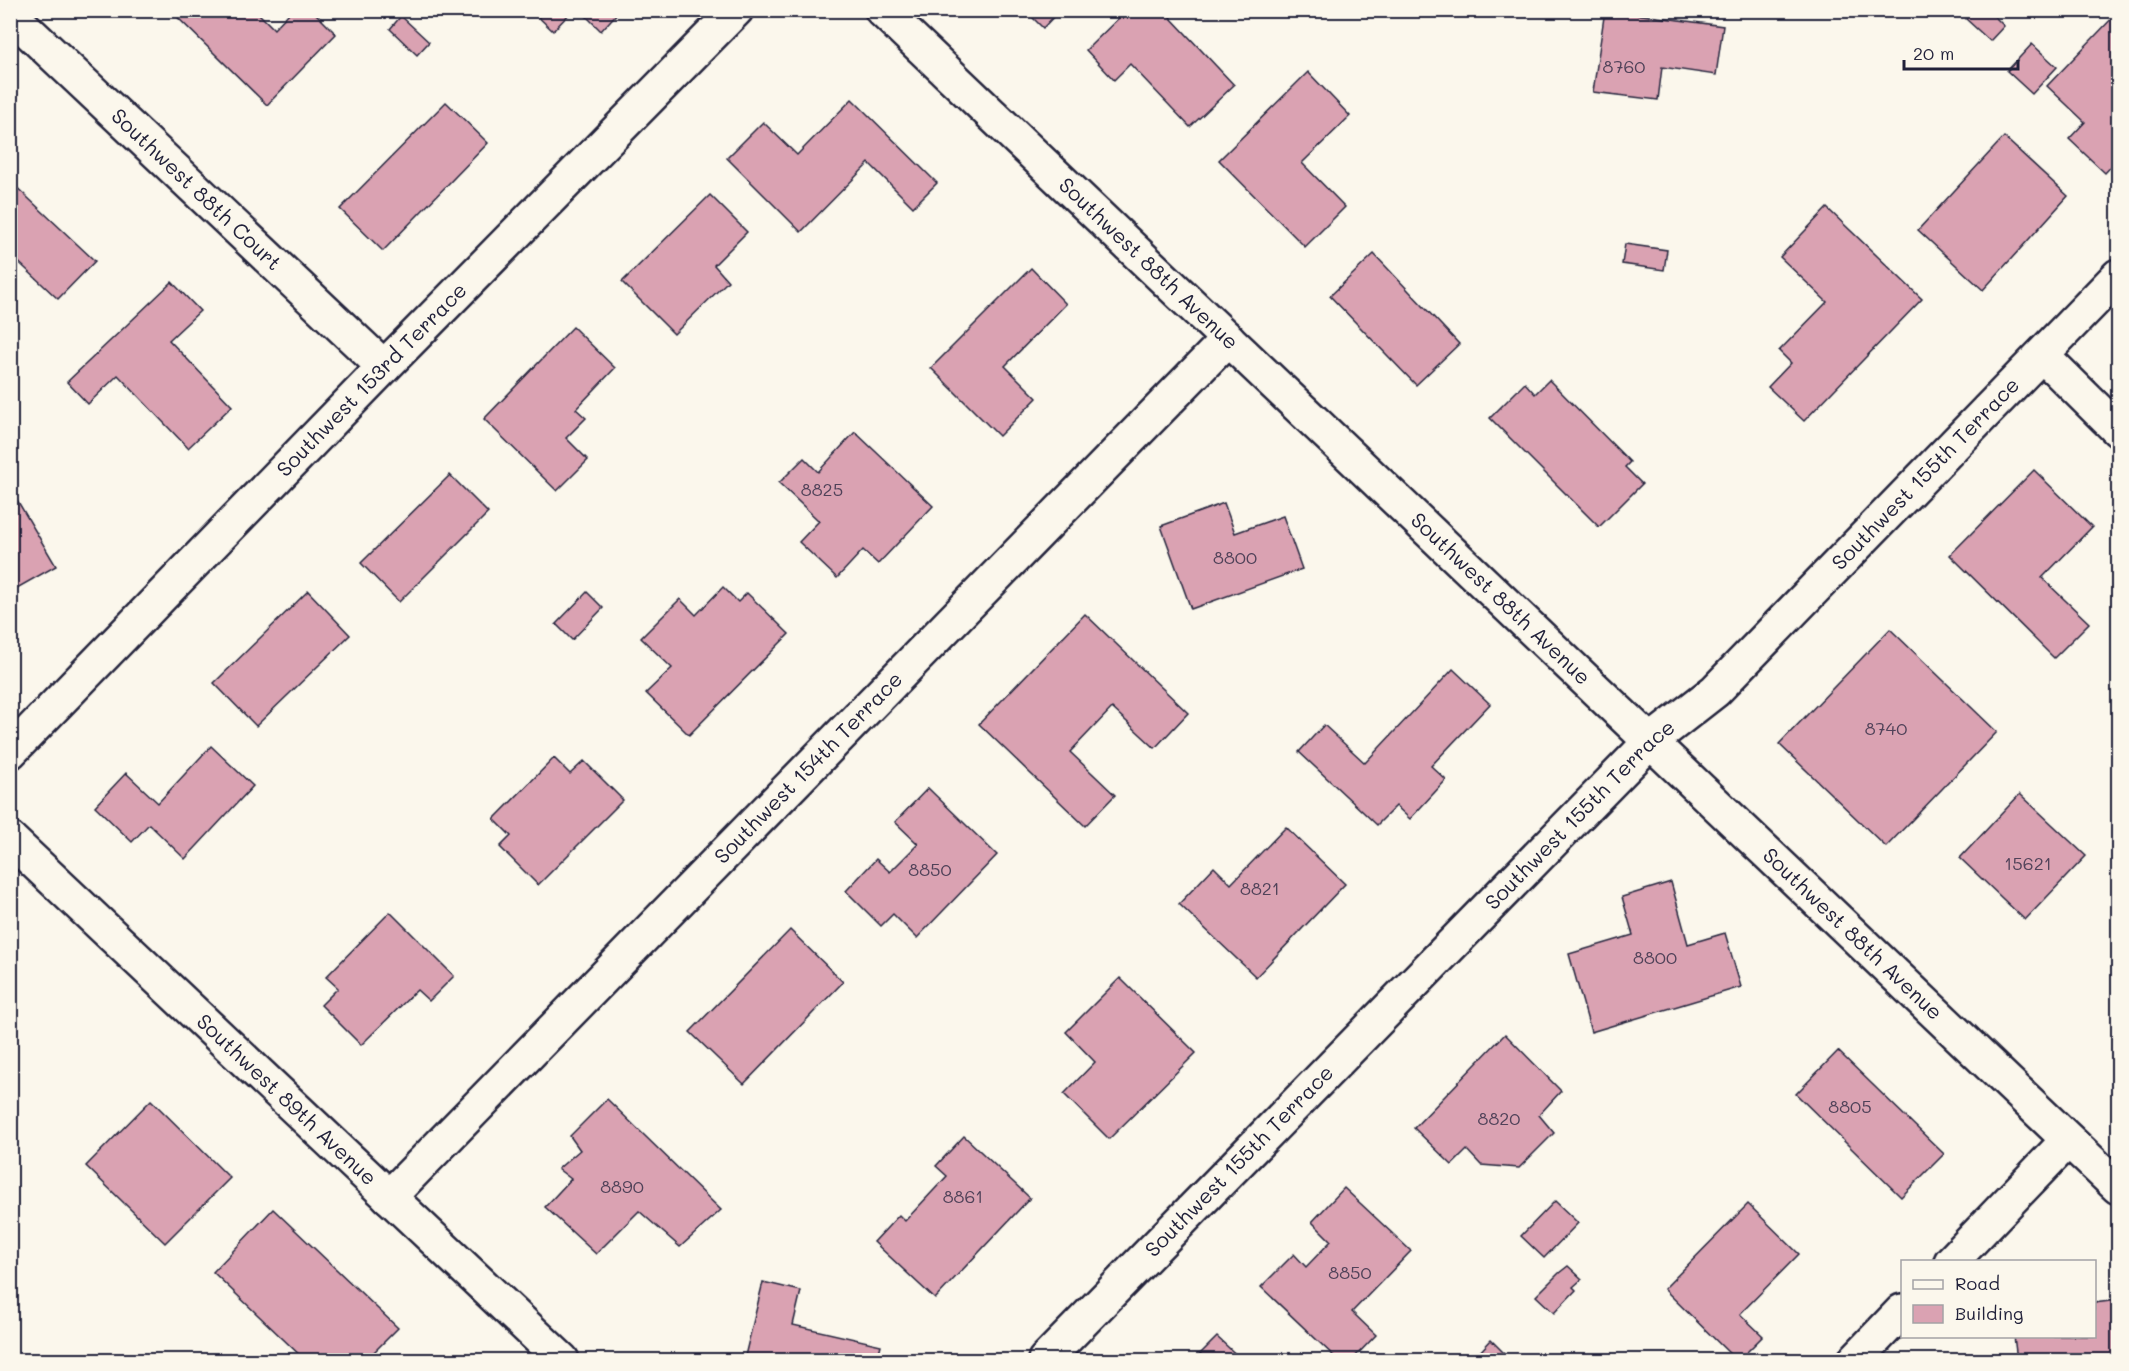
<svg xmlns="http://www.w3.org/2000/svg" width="2129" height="1371" viewBox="0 0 2129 1371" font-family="Mali,sans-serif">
  <rect width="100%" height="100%" fill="#fbf7ec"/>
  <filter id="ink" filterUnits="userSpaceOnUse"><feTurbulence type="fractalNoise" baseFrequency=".0167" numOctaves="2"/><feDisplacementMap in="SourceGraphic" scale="12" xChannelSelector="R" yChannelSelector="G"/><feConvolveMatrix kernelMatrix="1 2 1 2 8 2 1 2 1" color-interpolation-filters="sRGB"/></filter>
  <g filter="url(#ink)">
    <!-- building -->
    <g fill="#daa2b2" stroke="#22223b" stroke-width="1.5">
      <polygon points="170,10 255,10 274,29 292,10 312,10 336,34 267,105"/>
      <polygon points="531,10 573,10 553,31"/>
      <polygon points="580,10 620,10 601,31"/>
      <polygon points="1025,10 1060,10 1043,28"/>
      <polygon points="1127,10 1177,10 1170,17 1234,85 1190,127 1130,64 1114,80 1086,50"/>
      <polygon points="1605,10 1723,26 1716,75 1662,67 1658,100 1593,92"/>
      <polygon points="1974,10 1988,10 2004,26 1990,41 1966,19"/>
      <polygon points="2118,12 2118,100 2115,104 2118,107 2118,159 2105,173 2069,139 2085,122 2047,86"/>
      <polygon points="401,16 429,42 417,55 390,29"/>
      <polygon points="2032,44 2057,67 2032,94 2007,71"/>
      <polygon points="1308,72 1350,116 1302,163 1345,207 1305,247 1219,160"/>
      <polygon points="852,99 937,183 913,207 869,163 801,232 727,158 763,122 797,155"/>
      <polygon points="446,102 488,143 383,251 340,209"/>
      <polygon points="2004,137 2068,196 1983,290 1918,230"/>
      <polygon points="10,181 95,261 58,299 10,254"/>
      <polygon points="710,195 747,232 714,265 728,281 674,334 622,282"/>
      <polygon points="1827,208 1922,299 1804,421 1768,387 1791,363 1779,351 1827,302 1780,257"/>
      <polygon points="1625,244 1667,250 1664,270 1622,264"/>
      <polygon points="1374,254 1459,344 1416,385 1330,296"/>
      <polygon points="1031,268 1066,304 1005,366 1037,398 999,436 931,368"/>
      <polygon points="172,282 200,311 169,340 232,406 188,448 118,375 88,404 67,382"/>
      <polygon points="573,327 615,368 576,409 586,418 566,438 588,460 557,491 484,419"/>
      <polygon points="1549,380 1630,462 1625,467 1642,484 1599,527 1490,418 1525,383 1535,394"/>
      <polygon points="855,432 933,506 878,564 863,550 837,578 799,542 819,521 779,483 804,458 818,472"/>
      <polygon points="2034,470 2092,527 2042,578 2089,623 2054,658 1950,555"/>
      <polygon points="450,475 488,513 399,602 361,563"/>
      <polygon points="10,488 56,566 10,592"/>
      <polygon points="1224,503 1235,533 1283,516 1302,569 1191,609 1161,526"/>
      <polygon points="723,587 738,602 747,593 789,634 689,735 646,693 672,668 641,638 680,599 696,615"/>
      <polygon points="308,591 350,635 256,726 214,683"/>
      <polygon points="587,592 603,608 572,640 556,624"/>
      <polygon points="1085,614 1188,713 1155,748 1112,708 1070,752 1115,795 1085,826 979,724"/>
      <polygon points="1890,629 1997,732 1886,847 1779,744"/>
      <polygon points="1453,669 1490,704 1431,766 1446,780 1410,819 1396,806 1377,825 1299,752 1324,725 1365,763"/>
      <polygon points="211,746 253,786 185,859 149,824 132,842 95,806 126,773 158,803"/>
      <polygon points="554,758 570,774 584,761 623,800 538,885 500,847 511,836 494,819"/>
      <polygon points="928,788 997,855 917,938 893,914 881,926 846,891 876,859 890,872 918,844 895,822"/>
      <polygon points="2020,794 2086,856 2025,920 1960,858"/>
      <polygon points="1286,827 1345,884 1256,977 1179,904 1214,867 1231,884"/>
      <polygon points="1671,882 1688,944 1725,933 1741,987 1591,1032 1569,954 1633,935 1622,897"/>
      <polygon points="390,912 454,976 429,1001 417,990 361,1045 321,1005 338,988 326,977"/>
      <polygon points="790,930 843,982 744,1084 690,1032"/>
      <polygon points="1120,978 1196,1053 1109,1139 1064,1094 1095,1062 1066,1032"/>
      <polygon points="1505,1034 1561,1091 1539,1115 1554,1133 1519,1168 1481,1165 1467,1150 1452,1165 1414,1128"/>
      <polygon points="1838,1051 1944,1154 1901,1197 1796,1094"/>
      <polygon points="607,1099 721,1210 680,1247 639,1211 596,1254 545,1207 571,1179 558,1169 580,1150 570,1136"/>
      <polygon points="151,1100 230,1178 165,1243 86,1166"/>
      <polygon points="964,1136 1030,1198 935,1299 874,1242 899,1215 905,1221 947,1176 936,1166"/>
      <polygon points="1344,1188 1411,1251 1352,1312 1376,1335 1352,1360 1338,1360 1261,1287 1294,1254 1306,1267 1331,1241 1312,1222"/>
      <polygon points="1555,1201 1578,1223 1544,1258 1521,1236"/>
      <polygon points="1748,1204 1799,1254 1740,1314 1763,1336 1739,1360 1736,1360 1664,1289"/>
      <polygon points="273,1209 398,1328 366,1360 305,1360 213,1272"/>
      <polygon points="1568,1266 1582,1279 1573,1287 1576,1290 1554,1313 1536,1296 1559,1273"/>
      <polygon points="763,1282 801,1291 793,1325 881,1345 877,1360 744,1360"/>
      <polygon points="2118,1300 2118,1358 2108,1360 2017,1360 2014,1336 2094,1336 2094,1303"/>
      <polygon points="1217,1337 1242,1360 1194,1360"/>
      <polygon points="1491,1340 1510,1359 1508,1360 1484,1360 1478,1354"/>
    </g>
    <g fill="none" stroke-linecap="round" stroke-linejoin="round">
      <defs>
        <g id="street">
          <path id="s1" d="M882,10L2118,1187"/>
          <path id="s2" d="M10,14L384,367"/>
          <polyline points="2042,355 2118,430"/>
          <path id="s3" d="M10,752L384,367L736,10"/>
          <path id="s4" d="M10,839L562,1360"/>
          <path id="s5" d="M389,1197L1228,339"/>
          <polyline points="1951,1262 2068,1140"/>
          <path id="s6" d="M1045,1360L1651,741L1715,691L2118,276"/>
          <polyline points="1855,1360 1902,1311"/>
        </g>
      </defs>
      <!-- street casing -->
      <use href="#street" stroke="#22223b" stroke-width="38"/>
      <!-- street -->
      <use href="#street" stroke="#fbf7ec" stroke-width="33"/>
    </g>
  </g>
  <g text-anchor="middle" stroke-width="4.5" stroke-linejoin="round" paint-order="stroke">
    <!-- number labels -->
    <g font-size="18" fill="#504259">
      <text x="1624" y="73">8760</text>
      <text x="822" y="496">8825</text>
      <text x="1235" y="564">8800</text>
      <text x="1886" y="735">8740</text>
      <text x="2028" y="870">15621</text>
      <text x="930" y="876">8850</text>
      <text x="1260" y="895">8821</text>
      <text x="1655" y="964">8800</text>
      <text x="1850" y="1113">8805</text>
      <text x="1499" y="1125">8820</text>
      <text x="622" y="1193">8890</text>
      <text x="963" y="1203">8861</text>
      <text x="1350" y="1279">8850</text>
    </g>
    <!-- street labels -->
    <g font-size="21" fill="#22223b" stroke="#fbf7ec">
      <text dy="7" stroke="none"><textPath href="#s2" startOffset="256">Southwest 88th Court</textPath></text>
      <text dy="7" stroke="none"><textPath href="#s1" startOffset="368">Southwest 88th Avenue</textPath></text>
      <text dy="7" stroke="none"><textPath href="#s3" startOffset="519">Southwest 153rd Terrace</textPath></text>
      <text dy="7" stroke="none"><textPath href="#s6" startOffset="1250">Southwest 155th Terrace</textPath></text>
      <text dy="7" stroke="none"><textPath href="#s1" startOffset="854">Southwest 88th Avenue</textPath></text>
      <text dy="7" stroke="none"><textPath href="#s5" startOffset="600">Southwest 154th Terrace</textPath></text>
      <text dy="7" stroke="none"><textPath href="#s6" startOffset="764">Southwest 155th Terrace</textPath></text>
      <text dy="7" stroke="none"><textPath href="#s1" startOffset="1340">Southwest 88th Avenue</textPath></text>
      <text dy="7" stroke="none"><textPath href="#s4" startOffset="380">Southwest 89th Avenue</textPath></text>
      <text dy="7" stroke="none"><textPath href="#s6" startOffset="278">Southwest 155th Terrace</textPath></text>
    </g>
  </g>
  <!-- margin -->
  <rect width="2129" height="1371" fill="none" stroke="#fbf7ec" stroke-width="36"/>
  <rect x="18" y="18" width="2093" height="1335" fill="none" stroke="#22223b" stroke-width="2" filter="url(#ink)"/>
  <!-- legend -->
  <rect x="1901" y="1260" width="195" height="78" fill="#fbf7ec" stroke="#a4a2a5" stroke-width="1.5"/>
  <rect x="1913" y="1280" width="30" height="9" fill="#fbf7ec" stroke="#a4a2a5" stroke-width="1.5"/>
  <text x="1955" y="1290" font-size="18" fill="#22223b">Road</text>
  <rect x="1913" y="1305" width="30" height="18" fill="#daa2b2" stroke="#a4a2a5" stroke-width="1.5"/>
  <text x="1955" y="1320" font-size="18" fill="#22223b">Building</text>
  <!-- scale -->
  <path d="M1904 60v9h114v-9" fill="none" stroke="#22223b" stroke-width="3"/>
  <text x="1913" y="60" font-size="18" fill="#22223b" stroke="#fbf7ec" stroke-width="4.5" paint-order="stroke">20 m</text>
</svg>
